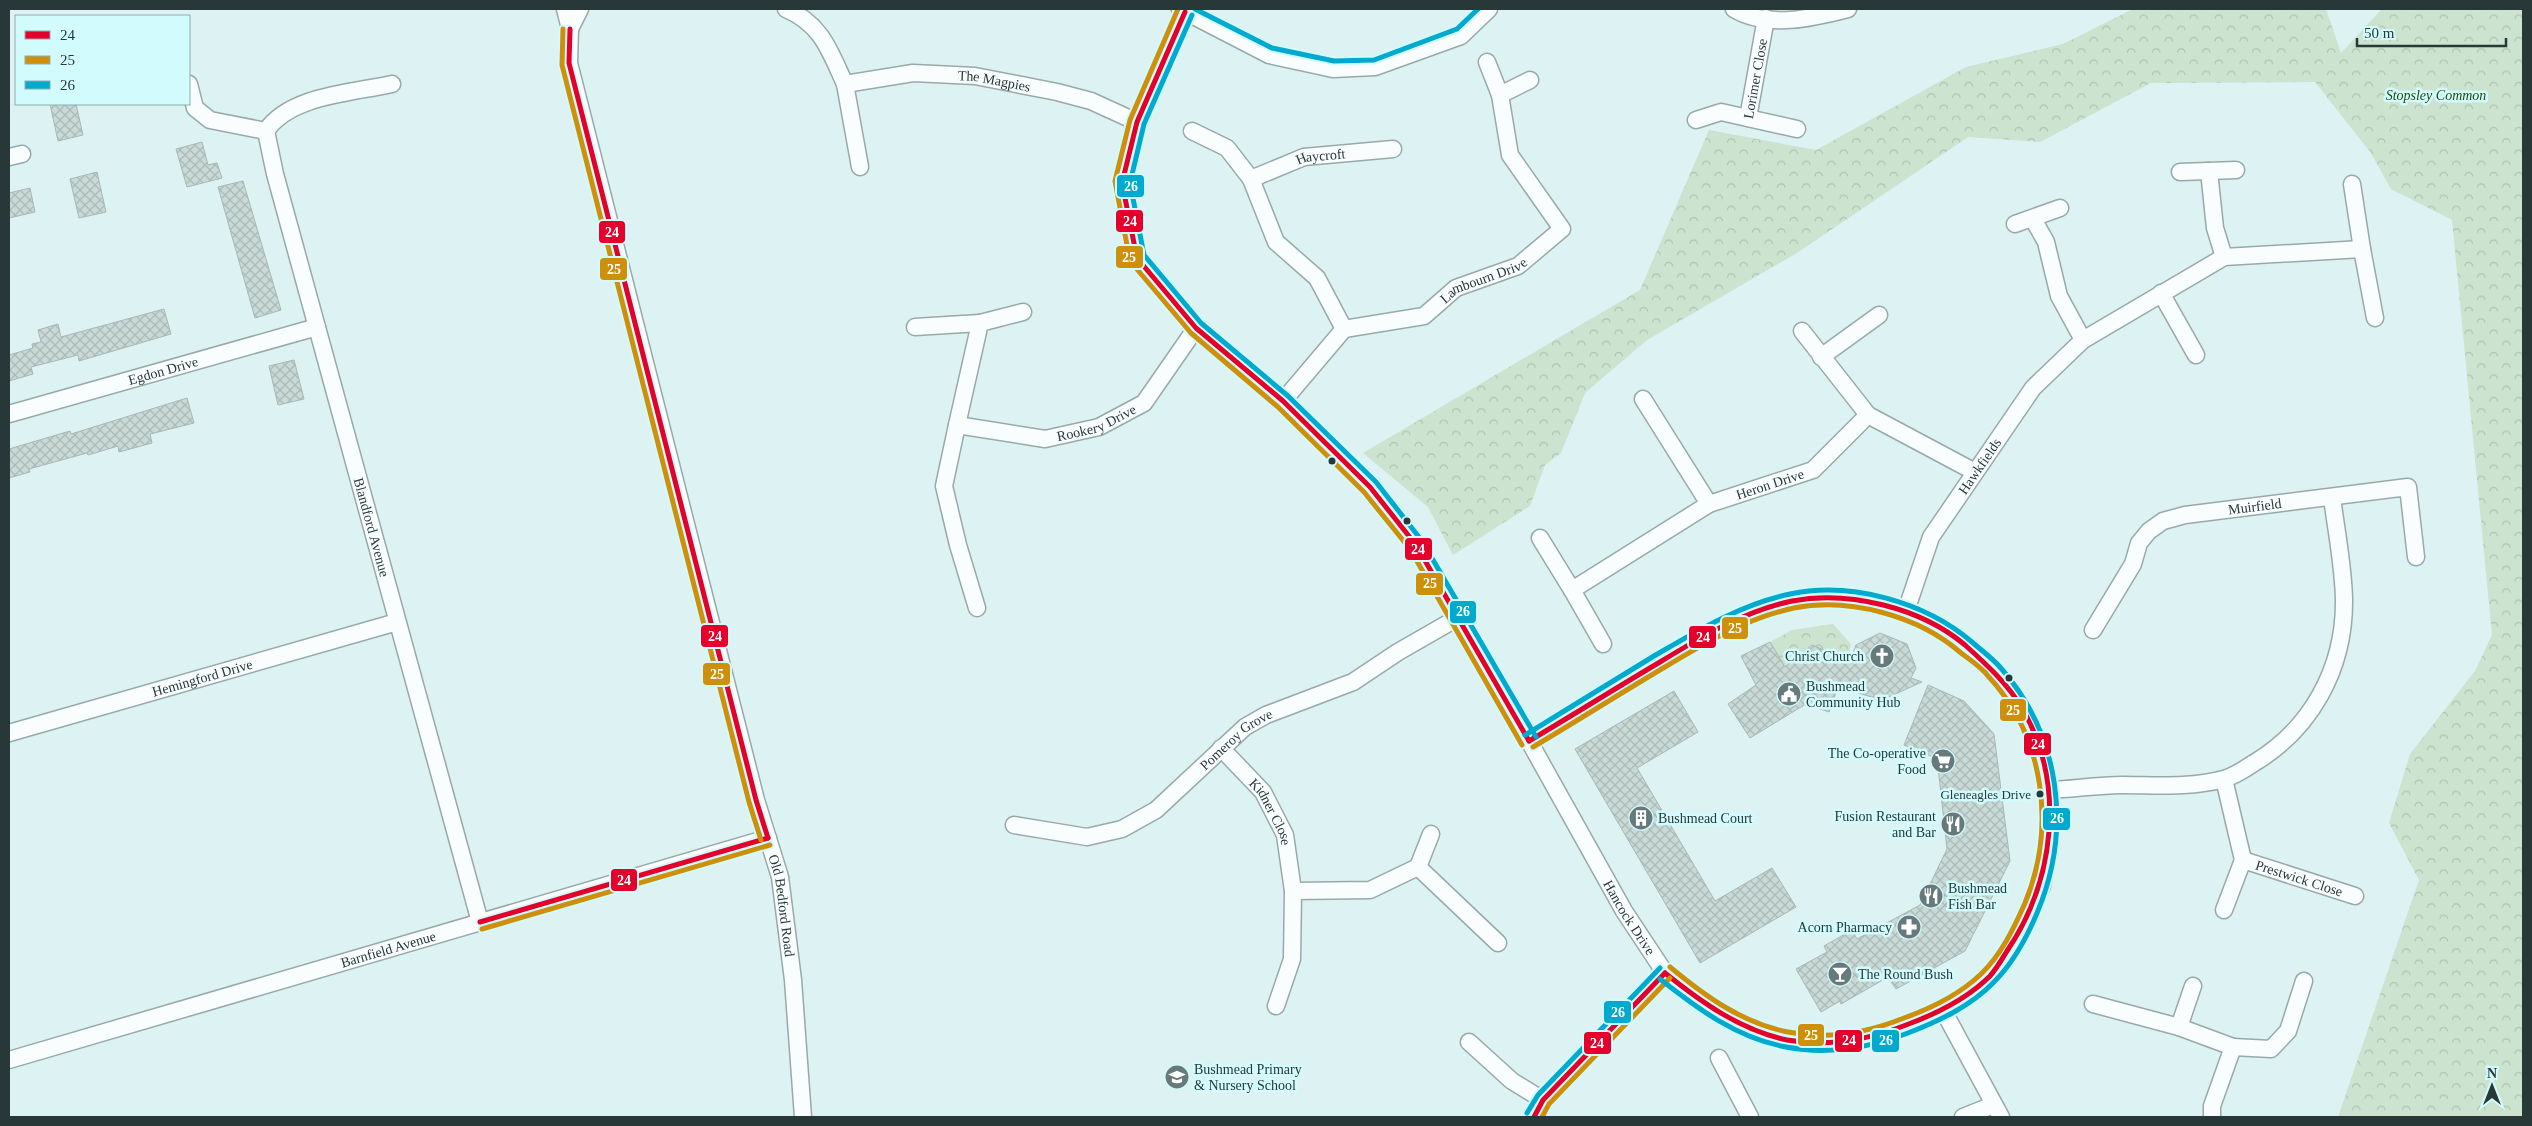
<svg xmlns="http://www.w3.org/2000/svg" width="2532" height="1126" viewBox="0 0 2532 1126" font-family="'Times New Roman',serif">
  <defs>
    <pattern id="park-crowns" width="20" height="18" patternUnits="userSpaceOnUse" patternTransform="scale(1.25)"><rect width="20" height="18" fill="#cbe3cf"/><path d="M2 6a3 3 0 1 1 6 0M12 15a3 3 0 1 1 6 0" fill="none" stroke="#aec4b2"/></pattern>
    <pattern id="building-cross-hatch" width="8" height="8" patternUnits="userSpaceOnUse" patternTransform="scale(1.25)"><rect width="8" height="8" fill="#c8d9d6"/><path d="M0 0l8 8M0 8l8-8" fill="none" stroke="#acbbb8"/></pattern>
  </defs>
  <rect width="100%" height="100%" fill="#dcf2f3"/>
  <!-- park -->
  <g fill="url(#park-crowns)">
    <polygon points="2133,9 2326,9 2341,53 2382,9 2523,9 2523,1117 2338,1117 2419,880 2389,823 2410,754 2475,671 2492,635 2452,220 2391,189 2371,153 2315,82 2151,83 2040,142 1968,137 1797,253 1647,340 1585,393 1561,453 1545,465 1530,506 1453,555 1428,507 1363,453 1640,290 1709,130 1816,150 1966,67 2063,44"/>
    <polygon points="1833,624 1851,644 1848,661 1812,645 1785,667 1770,642 1792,630"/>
  </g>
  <!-- building -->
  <g fill="url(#building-cross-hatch)" stroke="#a8b8b6">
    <polygon points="50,104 76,104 83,135 58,141"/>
    <polygon points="202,142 208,165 217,163 222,178 187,187 176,149"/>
    <polygon points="97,172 106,212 79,218 70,179"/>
    <polygon points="243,181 281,310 255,318 218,187"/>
    <polygon points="30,188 35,212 9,218 9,193"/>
    <polygon points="164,309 171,334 79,361 78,355 31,367 33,374 9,381 9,355 33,348 32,344 41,342 38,330 58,324 61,337"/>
    <polygon points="294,360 304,399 278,405 269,366"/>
    <polygon points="187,398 194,423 150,434 152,443 119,452 118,446 88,455 87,453 29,469 30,472 9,478 9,449 70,431 71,434"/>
    <polygon points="1880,633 1907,644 1916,668 1911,678 1922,682 1882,700 1838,687 1829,712 1806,704 1750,738 1728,704 1756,685 1741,656 1770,642 1785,667 1812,645 1850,661 1856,645"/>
    <polygon points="1928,685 1964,701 1994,734 2010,861 1965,951 1896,989 1888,977 1841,1004 1840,1001 1821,1012 1796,969 1827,952 1824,946 1852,930 1857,939 1920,905 1947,849 1938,767 1933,757 1904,745"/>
    <polygon points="1674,691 1698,732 1637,768 1715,901 1772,868 1796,907 1700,963 1575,749"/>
  </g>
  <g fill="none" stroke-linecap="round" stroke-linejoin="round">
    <defs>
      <g id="street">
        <path id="s1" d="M565,9L570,29L569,63L756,800L780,877L793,980L803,1117"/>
        <path id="s2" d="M786,9C822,24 830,52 845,84L913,73L975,76L1057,92L1091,101L1137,122"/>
        <polyline points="1180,9 1269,55 1333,69 1375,67 1461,36 1489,9"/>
        <path d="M1734,9C1768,29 1813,18 1848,9"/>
        <path id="s3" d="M1185,12L1137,122L1122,183L1137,258L1196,328L1283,401L1370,487L1416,545L1459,617L1529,741L1624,911L1665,973L1694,998L1729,1020L1774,1038L1824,1044L1872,1038L1907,1027L1943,1010L1992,974L2025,926L2042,886L2051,827L2050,790L2040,747L2019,703L1999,675L1971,648L1938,626L1906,611L1843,599L1794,600L1730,621L1529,741"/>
        <polyline points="570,29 580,9"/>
        <polyline points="189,84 195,108 210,120 266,131"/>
        <path id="s4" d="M392,84C353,93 290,95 266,131L275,174L480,922"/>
        <polyline points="845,84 860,167"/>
        <polyline points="1500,95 1530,80"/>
        <path id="s5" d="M1748,118L1766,18"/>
        <polyline points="1696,120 1721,112 1797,129"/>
        <polyline points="1192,131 1227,148 1251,179"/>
        <polyline points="9,157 22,154"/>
        <polyline points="2209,171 2215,228 2224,257"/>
        <polyline points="2180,172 2236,170"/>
        <polyline points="2352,184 2362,249"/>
        <polyline points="2033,219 2046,242 2059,296 2083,340"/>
        <polyline points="2015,224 2060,208"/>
        <polyline points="2161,293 2196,355"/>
        <polyline points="915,327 980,323"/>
        <path id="s6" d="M1344,329L1317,278L1276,242L1251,179L1304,157L1393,149"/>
        <polyline points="1802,331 1868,415 1975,472"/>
        <polyline points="1821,357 1879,315"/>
        <path id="s7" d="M1643,399L1709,504L1813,470L1868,415"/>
        <path id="s8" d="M1283,401L1344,329L1424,316L1456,288L1518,266L1562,229L1510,155L1500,95L1487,62"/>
        <path id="s9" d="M9,414L317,327"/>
        <polyline points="957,425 980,323 1023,312"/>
        <polyline points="1540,538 1572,590 1709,504"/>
        <polyline points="1572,590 1603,644"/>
        <path id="s10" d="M977,608L958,545L944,486L957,425L1045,439L1099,427L1144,403L1196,328"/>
        <path id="s11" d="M1906,611L1931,537L2033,388L2083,340L2224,257L2362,249L2375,318"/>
        <path id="s12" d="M2093,630L2133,564L2139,543L2149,531L2163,521L2185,515L2408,487L2416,557"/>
        <path id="s13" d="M9,733L397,622"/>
        <path id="s14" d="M1221,748L1263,792L1285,835L1293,891L1292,959L1276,1006"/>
        <path d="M2050,790C2074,789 2098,785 2122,785C2156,785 2190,788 2224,779C2234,776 2245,769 2254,763C2311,729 2344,669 2344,602C2344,569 2336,530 2332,497"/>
        <path id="s15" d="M1014,825L1087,837L1122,829L1156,810L1245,727L1266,715L1353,682L1398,652L1459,617"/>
        <path id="s16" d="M2243,860L2355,896"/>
        <polyline points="1418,867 1431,834"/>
        <polyline points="1293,891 1370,890 1418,867 1498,943"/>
        <polyline points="2224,910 2243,860 2224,779"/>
        <polyline points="2193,986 2179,1027 2233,1047 2212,1106 2212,1117"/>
        <polyline points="2093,1004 2179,1027"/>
        <polyline points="1943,1010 2001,1117"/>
        <polyline points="1469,1042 1512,1081 1543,1100"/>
        <polyline points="2233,1047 2271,1049 2288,1031 2304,981"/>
        <polyline points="1719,1058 1750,1117"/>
        <path id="s17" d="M9,1060L768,838"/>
        <polyline points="1534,1117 1543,1100 1665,973"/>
        <polyline points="1963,1117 1993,1105"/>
      </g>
    </defs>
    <!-- street casing -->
    <use href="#street" stroke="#98a9aa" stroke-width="19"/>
    <!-- street -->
    <use href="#street" stroke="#fafdfd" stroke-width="16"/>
    <defs>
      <g id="bus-1">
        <polyline points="1185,12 1137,122 1122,183 1137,258 1196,328 1283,401 1370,487 1416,545 1529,741"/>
        <polyline points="570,29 569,63 756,800 768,838"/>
        <path d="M1529,741C1573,715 1616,688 1660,662C1701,637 1744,611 1792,601C1849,590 1921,608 1965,645C1986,664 2007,683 2022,708C2066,784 2055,880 2007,951C2002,959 1997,968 1990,976C1967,999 1936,1014 1906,1025C1868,1040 1827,1047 1787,1040C1740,1030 1701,1002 1665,973"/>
        <polyline points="480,922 768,838"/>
        <polyline points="1534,1117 1543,1100 1665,973"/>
      </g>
      <g id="bus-2">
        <polyline points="1178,9 1130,120 1115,181 1130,261 1191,333 1278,407 1364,492 1410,549 1522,745"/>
        <polyline points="563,29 562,65 749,802 761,840"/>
        <path d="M1533,747C1577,721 1621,693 1665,667C1705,643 1747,618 1794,608C1849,597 1919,616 1961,653C1970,660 1981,667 1988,676C2045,737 2056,828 2025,903C2014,928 2001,955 1981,974C1960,994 1932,1008 1904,1018C1867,1033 1828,1040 1788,1032C1742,1023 1705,996 1670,967"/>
        <polyline points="482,929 770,845"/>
        <polyline points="1542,1117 1549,1104 1670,978"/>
      </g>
      <g id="bus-3">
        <polyline points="1195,9 1272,48 1334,61 1374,60 1457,29 1478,9"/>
        <polyline points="1192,15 1144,124 1130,183 1144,255 1201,323 1288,396 1376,482 1422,541 1536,737"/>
        <path d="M1525,735C1568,709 1611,682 1654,656C1697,631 1741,604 1790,594C1851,581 1925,602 1972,642C1981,650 1992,658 2000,667C2061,736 2072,830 2037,913C2027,937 2013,963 1994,982C1971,1006 1939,1021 1908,1033C1869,1048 1827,1055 1786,1047C1737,1038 1698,1009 1660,979"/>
        <polyline points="1527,1113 1538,1095 1660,968"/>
      </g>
    </defs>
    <!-- bus-1 casing -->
    <use href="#bus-1" stroke="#d2fbfd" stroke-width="9"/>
    <!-- bus-2 casing -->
    <use href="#bus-2" stroke="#d2fbfd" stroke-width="9"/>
    <!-- bus-3 casing -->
    <use href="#bus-3" stroke="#d2fbfd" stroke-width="9"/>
    <!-- bus-1 -->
    <use href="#bus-1" stroke="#e4002b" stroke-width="5"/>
    <!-- bus-2 -->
    <use href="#bus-2" stroke="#ce900b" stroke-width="5"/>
    <!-- bus-3 -->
    <use href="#bus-3" stroke="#00a9ce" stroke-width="5"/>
  </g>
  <!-- icons -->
  <defs>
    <symbol id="church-disc" viewBox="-11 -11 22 22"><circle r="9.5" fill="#67797a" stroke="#d2fbfd"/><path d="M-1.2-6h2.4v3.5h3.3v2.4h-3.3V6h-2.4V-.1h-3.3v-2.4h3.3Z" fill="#fff"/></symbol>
    <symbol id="civic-disc" viewBox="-11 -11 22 22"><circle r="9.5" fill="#67797a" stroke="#d2fbfd"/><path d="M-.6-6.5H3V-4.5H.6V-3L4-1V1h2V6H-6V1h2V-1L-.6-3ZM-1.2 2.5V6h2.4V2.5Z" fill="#fff"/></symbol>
    <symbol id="supermarket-disc" viewBox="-11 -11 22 22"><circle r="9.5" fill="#67797a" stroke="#d2fbfd"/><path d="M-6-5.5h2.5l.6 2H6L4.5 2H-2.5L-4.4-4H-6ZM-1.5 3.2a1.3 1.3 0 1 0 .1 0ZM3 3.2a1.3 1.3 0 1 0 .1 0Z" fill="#fff"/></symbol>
    <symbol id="building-disc" viewBox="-11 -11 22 22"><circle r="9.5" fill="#67797a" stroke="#d2fbfd"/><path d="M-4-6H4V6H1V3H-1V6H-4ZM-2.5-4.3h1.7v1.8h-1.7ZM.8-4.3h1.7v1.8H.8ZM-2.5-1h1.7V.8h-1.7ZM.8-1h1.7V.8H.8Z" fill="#fff"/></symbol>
    <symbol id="restaurant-disc" viewBox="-11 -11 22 22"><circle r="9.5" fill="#67797a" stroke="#d2fbfd"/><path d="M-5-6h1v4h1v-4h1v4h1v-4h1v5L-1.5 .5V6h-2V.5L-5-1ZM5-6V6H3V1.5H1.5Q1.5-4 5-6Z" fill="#fff"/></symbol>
    <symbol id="pharmacy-disc" viewBox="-11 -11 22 22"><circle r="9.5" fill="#67797a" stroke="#d2fbfd"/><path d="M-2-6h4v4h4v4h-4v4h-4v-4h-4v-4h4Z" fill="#fff"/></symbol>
    <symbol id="bar-disc" viewBox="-11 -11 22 22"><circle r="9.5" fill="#67797a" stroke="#d2fbfd"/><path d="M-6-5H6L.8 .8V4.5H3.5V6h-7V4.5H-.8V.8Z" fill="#fff"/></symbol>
    <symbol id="school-disc" viewBox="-11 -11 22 22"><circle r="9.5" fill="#67797a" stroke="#d2fbfd"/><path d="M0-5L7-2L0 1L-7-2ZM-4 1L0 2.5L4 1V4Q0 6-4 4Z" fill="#fff"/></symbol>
  </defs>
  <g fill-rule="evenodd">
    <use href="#church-disc" x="1868" y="642" width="28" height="28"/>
    <use href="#civic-disc" x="1775" y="680" width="28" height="28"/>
    <use href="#supermarket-disc" x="1929" y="747" width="28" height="28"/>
    <use href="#building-disc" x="1627" y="804" width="28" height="28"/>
    <use href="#restaurant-disc" x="1939" y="810" width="28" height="28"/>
    <use href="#restaurant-disc" x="1917" y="882" width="28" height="28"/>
    <use href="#pharmacy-disc" x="1895" y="913" width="28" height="28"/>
    <use href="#bar-disc" x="1826" y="960" width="28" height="28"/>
    <use href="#school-disc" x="1163" y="1063" width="28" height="28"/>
  </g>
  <!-- markers -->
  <g fill="#283839" stroke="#d2fbfd" stroke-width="2">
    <circle cx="1332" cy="461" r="4.5"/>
    <circle cx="1407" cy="521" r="4.5"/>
    <circle cx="2009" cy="678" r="4.5"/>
    <circle cx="2040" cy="794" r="4.5"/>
  </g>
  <g text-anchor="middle" stroke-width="5" stroke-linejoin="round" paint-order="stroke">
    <!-- bus labels -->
    <g font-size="13" fill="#283839" stroke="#d2fbfd" text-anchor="end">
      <text x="2031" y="799">Gleneagles Drive</text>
    </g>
    <!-- street labels -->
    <g font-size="14" fill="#283839" stroke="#d2fbfd">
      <text dy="5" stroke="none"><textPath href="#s5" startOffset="40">Lorimer Close</textPath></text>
      <text dy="5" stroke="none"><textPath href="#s2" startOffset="249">The Magpies</textPath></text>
      <text dy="5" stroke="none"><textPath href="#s6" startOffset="254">Haycroft</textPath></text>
      <text dy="5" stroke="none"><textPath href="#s8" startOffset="246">Lambourn Drive</textPath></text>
      <text dy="5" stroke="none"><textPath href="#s9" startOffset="160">Egdon Drive</textPath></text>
      <text dy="5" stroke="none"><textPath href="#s10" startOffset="332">Rookery Drive</textPath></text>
      <text dy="5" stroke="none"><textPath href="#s11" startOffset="164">Hawkfields</textPath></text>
      <text dy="5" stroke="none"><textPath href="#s7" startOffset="188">Heron Drive</textPath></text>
      <text dy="5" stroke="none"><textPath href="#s12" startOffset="225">Muirfield</textPath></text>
      <text dy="5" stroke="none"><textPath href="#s4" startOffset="548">Blandford Avenue</textPath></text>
      <text dy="5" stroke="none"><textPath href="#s13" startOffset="201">Hemingford Drive</textPath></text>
      <text dy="5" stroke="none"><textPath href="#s15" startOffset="256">Pomeroy Grove</textPath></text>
      <text dy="5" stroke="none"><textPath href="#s14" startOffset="82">Kidner Close</textPath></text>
      <text dy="5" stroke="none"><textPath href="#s16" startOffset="59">Prestwick Close</textPath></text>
      <text dy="5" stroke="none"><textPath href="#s1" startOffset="924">Old Bedford Road</textPath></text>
      <text dy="5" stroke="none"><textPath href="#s3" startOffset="1090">Hancock Drive</textPath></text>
      <text dy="5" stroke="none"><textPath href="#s17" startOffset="395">Barnfield Avenue</textPath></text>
    </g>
    <!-- park labels -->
    <g font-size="14" font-style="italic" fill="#24490b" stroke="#d2fbfd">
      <text x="2436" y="100">Stopsley Common</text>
    </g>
    <!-- poi labels -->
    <g font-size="14" fill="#283839" stroke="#d2fbfd" text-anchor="start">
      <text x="1864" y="661" text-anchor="end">Christ Church</text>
      <text x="1806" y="691">Bushmead<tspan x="1806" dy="16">Community Hub</tspan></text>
      <text x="1926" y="758" text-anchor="end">The Co-operative<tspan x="1926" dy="16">Food</tspan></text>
      <text x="1936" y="821" text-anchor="end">Fusion Restaurant<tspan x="1936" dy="16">and Bar</tspan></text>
      <text x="1658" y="823">Bushmead Court</text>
      <text x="1948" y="893">Bushmead<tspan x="1948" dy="16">Fish Bar</tspan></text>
      <text x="1892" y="932" text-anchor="end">Acorn Pharmacy</text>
      <text x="1858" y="979">The Round Bush</text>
      <text x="1194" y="1074">Bushmead Primary<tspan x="1194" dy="16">&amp; Nursery School</tspan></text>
    </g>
  </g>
  <g stroke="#d2fbfd" stroke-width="2">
    <rect x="1116" y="174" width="29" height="24" rx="5" fill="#00a9ce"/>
    <rect x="1115" y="209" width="29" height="24" rx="5" fill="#e4002b"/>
    <rect x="598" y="220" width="28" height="24" rx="5" fill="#e4002b"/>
    <rect x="1115" y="245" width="29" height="24" rx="5" fill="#ce900b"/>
    <rect x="599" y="257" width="29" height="24" rx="5" fill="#ce900b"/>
    <rect x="1404" y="537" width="29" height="24" rx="5" fill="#e4002b"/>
    <rect x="1415" y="572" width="29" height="24" rx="5" fill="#ce900b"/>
    <rect x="1449" y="600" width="28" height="24" rx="5" fill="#00a9ce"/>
    <rect x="1721" y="616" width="28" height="24" rx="5" fill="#ce900b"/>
    <rect x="700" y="624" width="29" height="24" rx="5" fill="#e4002b"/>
    <rect x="1688" y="625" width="29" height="24" rx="5" fill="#e4002b"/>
    <rect x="702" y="662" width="29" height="24" rx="5" fill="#ce900b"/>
    <rect x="1999" y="698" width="28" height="24" rx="5" fill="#ce900b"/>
    <rect x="2023" y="732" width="29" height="24" rx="5" fill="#e4002b"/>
    <rect x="2042" y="807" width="29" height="24" rx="5" fill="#00a9ce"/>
    <rect x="610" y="868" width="28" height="24" rx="5" fill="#e4002b"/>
    <rect x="1603" y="1000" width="29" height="24" rx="5" fill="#00a9ce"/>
    <rect x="1797" y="1023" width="28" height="24" rx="5" fill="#ce900b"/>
    <rect x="1871" y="1029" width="29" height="24" rx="5" fill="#00a9ce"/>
    <rect x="1834" y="1029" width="29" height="24" rx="5" fill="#e4002b"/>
    <rect x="1583" y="1031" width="29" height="24" rx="5" fill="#e4002b"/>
  </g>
  <g font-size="14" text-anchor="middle" font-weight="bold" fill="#fff">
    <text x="1131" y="191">26</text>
    <text x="1130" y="226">24</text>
    <text x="612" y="237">24</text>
    <text x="1129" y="262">25</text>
    <text x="614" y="274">25</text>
    <text x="1418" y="554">24</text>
    <text x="1430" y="588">25</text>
    <text x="1463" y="616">26</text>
    <text x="1735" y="633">25</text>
    <text x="715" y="641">24</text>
    <text x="1703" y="642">24</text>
    <text x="717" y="679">25</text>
    <text x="2013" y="715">25</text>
    <text x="2038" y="749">24</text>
    <text x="2057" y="823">26</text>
    <text x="624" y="885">24</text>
    <text x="1618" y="1017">26</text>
    <text x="1811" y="1040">25</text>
    <text x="1886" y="1045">26</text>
    <text x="1849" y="1045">24</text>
    <text x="1597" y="1048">24</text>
  </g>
  <!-- border -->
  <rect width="2532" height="1126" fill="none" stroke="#283839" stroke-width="20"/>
  <!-- legend -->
  <rect x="15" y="15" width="175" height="90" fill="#d2fbfd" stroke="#8eadaf"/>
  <rect x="25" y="31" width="25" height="8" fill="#e4002b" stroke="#8eadaf"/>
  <text x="60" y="40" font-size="15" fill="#283839">24</text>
  <rect x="25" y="56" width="25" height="8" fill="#ce900b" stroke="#8eadaf"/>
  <text x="60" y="65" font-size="15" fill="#283839">25</text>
  <rect x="25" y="81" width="25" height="8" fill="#00a9ce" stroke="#8eadaf"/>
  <text x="60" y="90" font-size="15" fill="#283839">26</text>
  <!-- north arrow -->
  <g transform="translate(2492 1086)" stroke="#d2fbfd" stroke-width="4" paint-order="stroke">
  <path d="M0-4L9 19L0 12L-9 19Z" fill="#283839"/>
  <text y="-8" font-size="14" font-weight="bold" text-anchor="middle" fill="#283839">N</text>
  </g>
  <!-- scale -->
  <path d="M2357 38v8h149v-8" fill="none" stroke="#283839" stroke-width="2.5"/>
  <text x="2364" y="38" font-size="15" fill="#283839" stroke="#d2fbfd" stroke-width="4" paint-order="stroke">50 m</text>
</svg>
